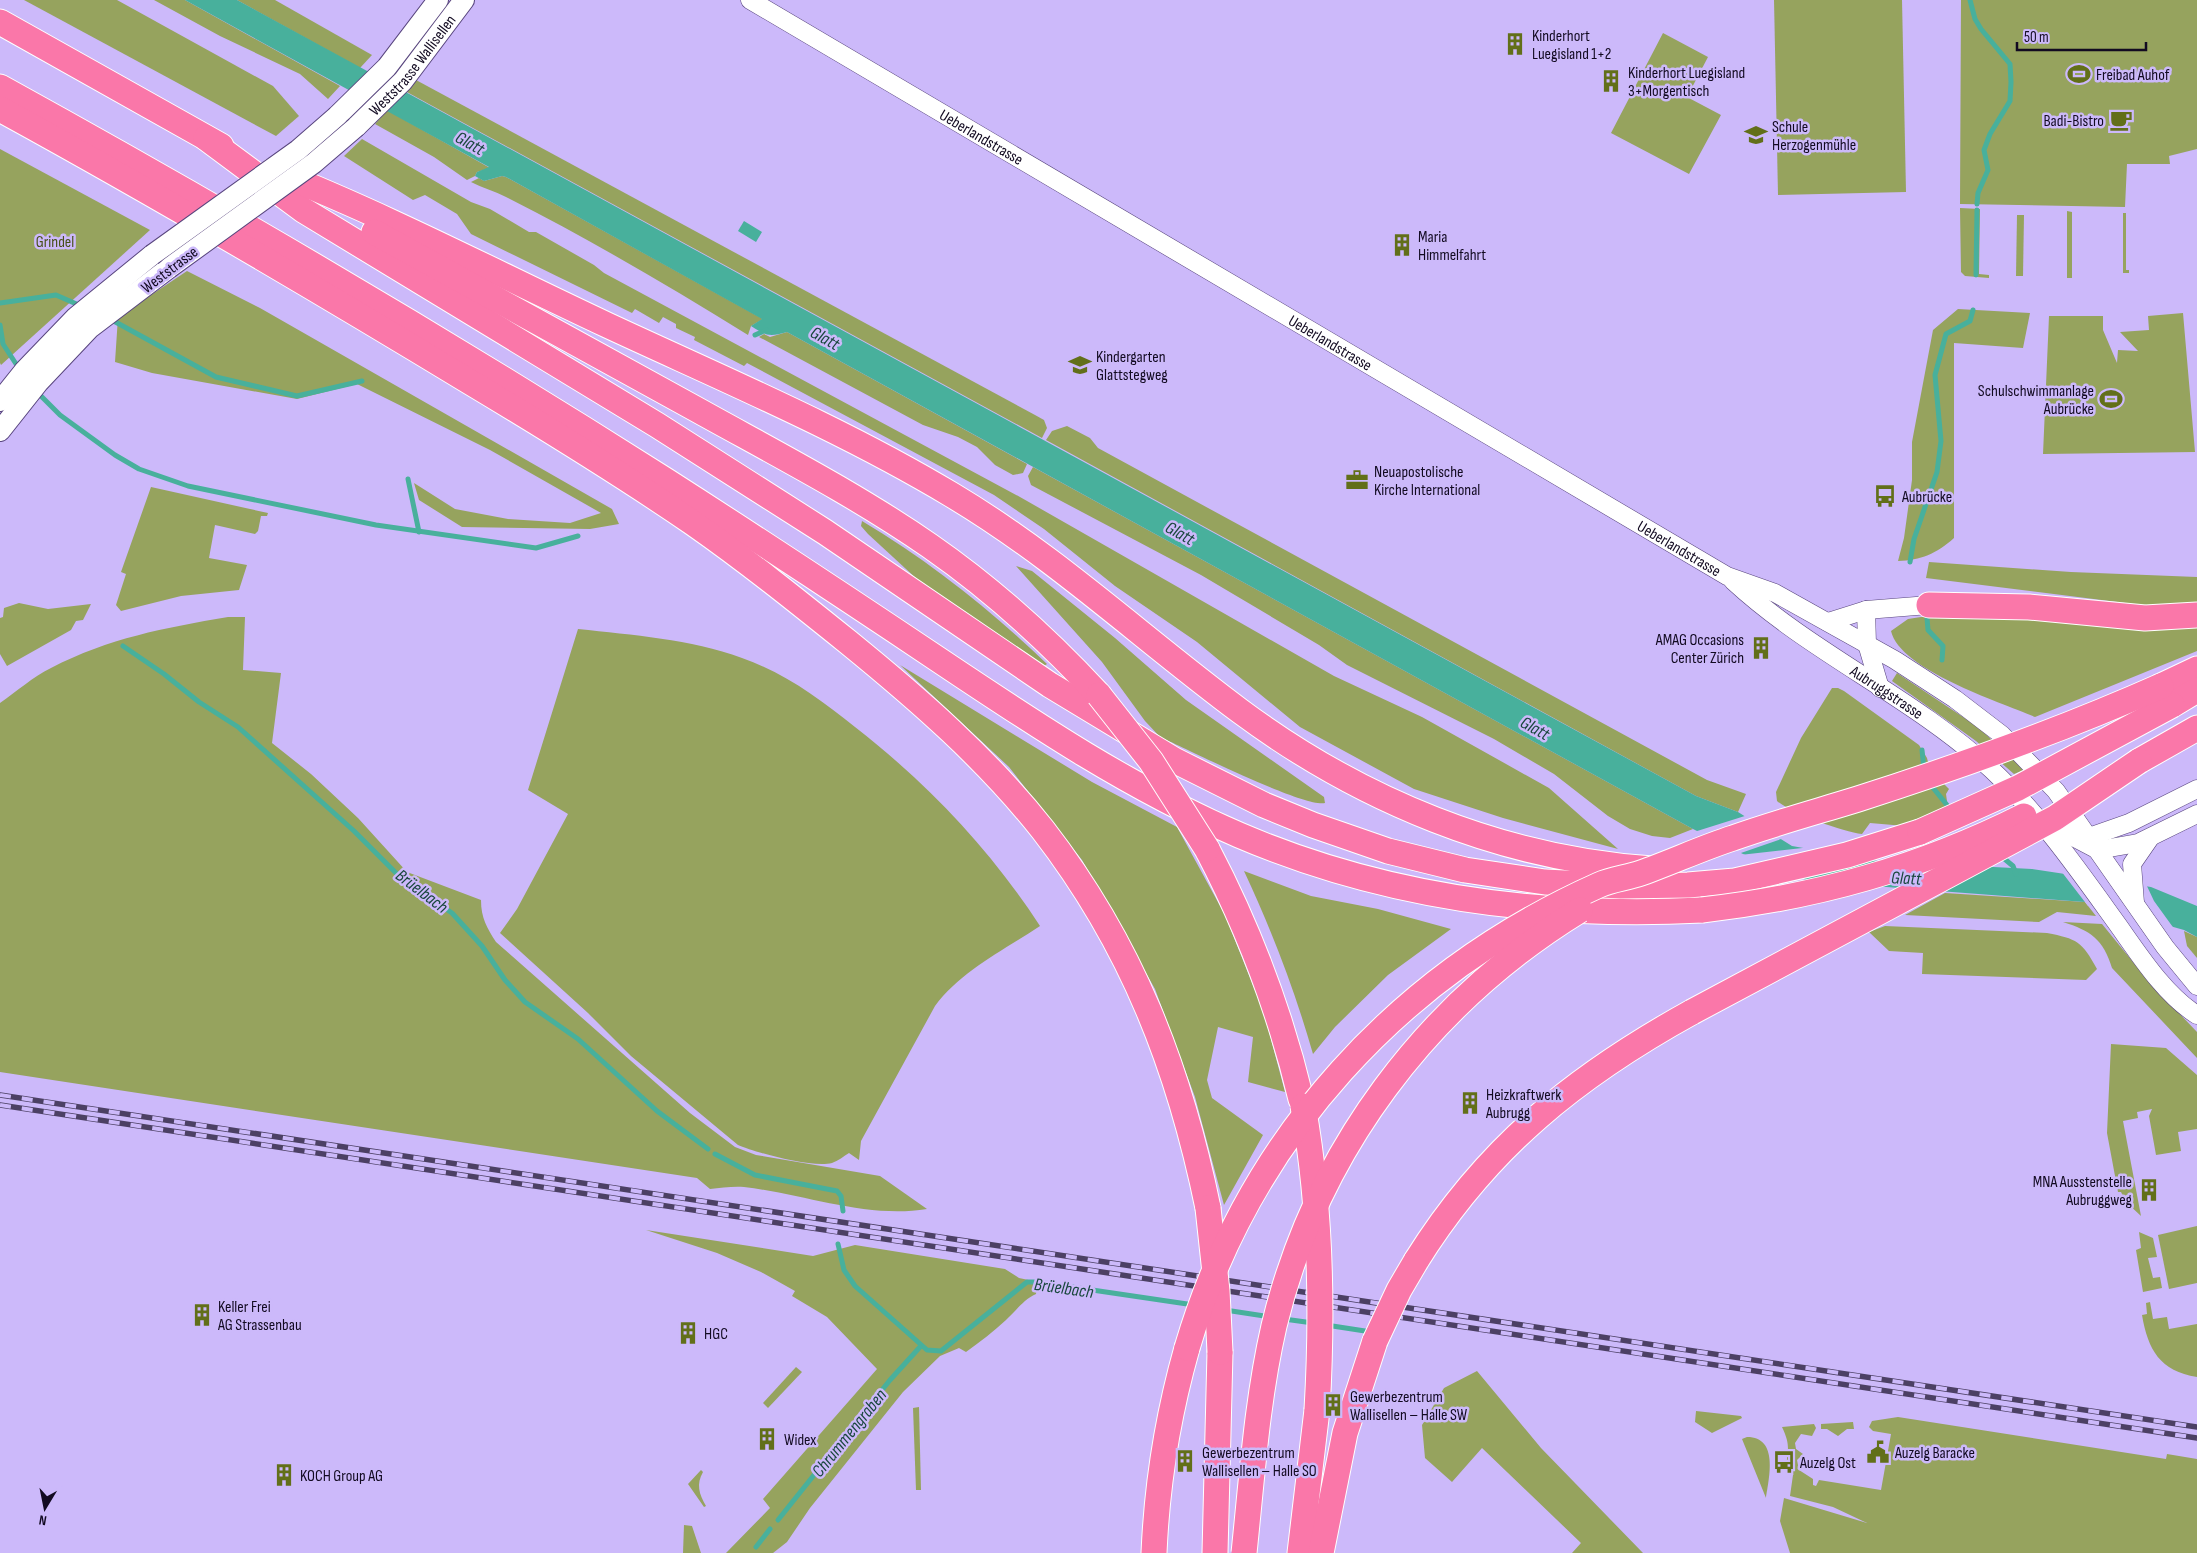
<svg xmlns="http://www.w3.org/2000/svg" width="2197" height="1553" viewBox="0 0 2197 1553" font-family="'Sofia Sans Condensed',sans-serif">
  <rect width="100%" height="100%" fill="#ccb9fa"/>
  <!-- green -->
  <g fill="#96a35e">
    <polygon points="24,0 117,0 273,86 299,116 276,136"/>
    <polygon points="154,0 185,0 340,86 328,99 300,74 220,36"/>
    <polygon points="237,0 275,0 372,55 360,68"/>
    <polygon points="1774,0 1902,0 1906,192 1778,195"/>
    <polygon points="1961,0 2197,0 2197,149 2169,156 2170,164 2127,164 2125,207 1960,204"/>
    <polygon points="1663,33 1708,57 1687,97 1721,115 1689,174 1611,133"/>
    <polygon points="416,80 1035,415 1044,420 1047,428 1042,438 405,91"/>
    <polygon points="387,110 490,168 477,172 475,176 467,180 434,157 375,124"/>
    <polygon points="362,139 471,202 490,209 529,232 536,232 594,265 604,273 1020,497 1334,676 1422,717 1549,788 1618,849 1503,818 1414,789 1300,727 1197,642 1115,586 1044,529 994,495 747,363 744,366 694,340 695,337 676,328 676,324 663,317 659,323 635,309 632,313 471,234 457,214 425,195 413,200 344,156"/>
    <polygon points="0,149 150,230 1,365 0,363"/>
    <path d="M502,176L506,177L763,319L751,326L748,335C669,286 589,239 506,197C495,191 482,188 471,182L479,178L484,181Z"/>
    <polygon points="1960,208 1980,209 1979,274 1989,275 1989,278 1965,276 1961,272"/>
    <polygon points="2067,211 2072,212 2072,278 2067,278"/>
    <polygon points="2123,213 2126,213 2126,270 2129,270 2129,273 2123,273"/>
    <polygon points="2017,215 2024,215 2023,276 2016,276"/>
    <polygon points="187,271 260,308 612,509 619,524 590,529 462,527 419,500 414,483 455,509 508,519 570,523 601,513 490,450 357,384 297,399 152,373 115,362 118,317"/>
    <path d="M1958,309L2030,313L2023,348L1954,343V538C1936,554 1921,560 1898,561L1904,538L1912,480V442L1933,330Z"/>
    <polygon points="2183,313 2195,452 2043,454 2049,316 2103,316 2103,330 2117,363 2118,350 2138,351 2120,332 2149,330 2148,316"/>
    <polygon points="787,332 1027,464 1023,473 1013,475 995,465 977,447 958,437 923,425 759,337 764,334 770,337"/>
    <polygon points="1067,426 1090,438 1098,448 1707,780 1746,794 1738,812 1696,796 1046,440 1052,431"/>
    <polygon points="1033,467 1693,829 1670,838 1652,836 1630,829 1608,816 1554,774 1494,739 1347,665 1319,645 1201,575 1031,485 1028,476"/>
    <polygon points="151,487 268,513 267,516 261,516 258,531 255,534 215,525 209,558 247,565 239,590 181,596 121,611 116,605 126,574 121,572"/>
    <path d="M862,521C929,561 991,610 1047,664L1041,668L919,581L868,534L861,526Z"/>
    <polygon points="1929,562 2071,572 2197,577 2197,612 1926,578"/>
    <path d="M1016,566L1032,571L1115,638L1186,700L1324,797L1325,803C1304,808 1187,749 1160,737L1145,721L1102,662Z"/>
    <polygon points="19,603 48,609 91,604 83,620 76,621 71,630 7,666 0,654 0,618 3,617 4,608"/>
    <path d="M2197,614V651L2035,717C2000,702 1900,670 1891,631L1908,619L1921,617Z"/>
    <path d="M228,617H245L243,670L281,673L272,743L311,774L358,818L407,872L481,900C481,918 487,928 496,942L690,1113L735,1147L756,1155L880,1176L927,1209C867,1219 804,1194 744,1187C733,1186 721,1188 710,1189L697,1178L0,1072V703C17,691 33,677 51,668C109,638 164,628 228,617Z"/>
    <path d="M578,629C633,635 690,639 742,658C785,673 820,699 855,727C928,784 989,848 1040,926C1004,950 961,971 935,1006L861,1141L859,1160L849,1153C844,1156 838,1161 832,1163C812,1168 757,1153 738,1145L631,1056L588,1013L500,933L517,909L568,814L528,790Z"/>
    <polygon points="900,665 1092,782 1177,827 1225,915 1264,1013 1285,1092 1248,1082 1253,1037 1218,1027 1207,1080 1212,1098 1263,1135 1224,1205 1195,1097 1155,989 1082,860 1009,767"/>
    <polygon points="1897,673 1978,727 2024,770 2014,774 1976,741 1892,681"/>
    <path d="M1832,688H1838L1844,691L1919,745L1927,758L1930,770L1949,789L1946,794L1951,830L1870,823L1862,834C1843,832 1791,813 1777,801L1776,792L1801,738Z"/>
    <path d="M1244,871L1311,896L1378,909L1451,929L1388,975L1335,1027L1313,1054C1295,991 1272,931 1244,871Z"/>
    <polygon points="1945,893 2085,902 2096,916 2057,912 2039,922 1905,915"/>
    <path d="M2063,922L2102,924L2151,984L2197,1032V1058L2112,968C2103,939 2091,931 2063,922Z"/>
    <path d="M1885,926L2047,933C2077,939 2082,941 2097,969L2086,980L1922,974L1923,953L1889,951L1869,932Z"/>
    <polygon points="2184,931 2197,937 2197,958 2187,946"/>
    <polygon points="2111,1044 2166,1048 2197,1075 2197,1129 2178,1132 2181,1151 2156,1155 2149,1116 2152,1109 2137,1112 2138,1118 2123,1121 2141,1216 2126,1202 2121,1192 2118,1192 2107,1133"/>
    <polygon points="2197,1226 2197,1283 2169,1289 2158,1235"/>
    <path d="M646,1230L813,1256L855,1245L1005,1269L1019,1278L1038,1282L1036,1294C1023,1300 1017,1310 1006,1320C994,1331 980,1342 966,1352L959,1348L940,1356L903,1392L810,1508L787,1542L773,1553H726L770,1508L763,1499L877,1369L827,1317L792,1296L795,1291L761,1272L717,1253Z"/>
    <polygon points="2139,1232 2153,1238 2157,1257 2148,1258 2153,1278 2160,1277 2162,1288 2143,1292 2136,1250 2141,1248"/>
    <path d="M2150,1302L2153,1319L2167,1317L2169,1329L2197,1324V1377C2160,1371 2148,1350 2142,1315L2147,1314L2146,1303Z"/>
    <polygon points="796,1367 802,1372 768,1408 763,1403"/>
    <polygon points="1477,1371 1541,1448 1643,1553 1572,1553 1581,1543 1482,1448 1452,1482 1425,1458 1422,1425 1444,1388"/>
    <polygon points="919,1407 921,1490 916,1490 913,1408"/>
    <polygon points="1696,1411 1741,1416 1742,1418 1712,1433 1695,1422"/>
    <path d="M1898,1417L2166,1459L2167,1454L2197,1459V1553H1790L1780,1521L1784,1498L1867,1523L1833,1507L1790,1496L1793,1475L1787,1473C1785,1452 1793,1450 1782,1427L1814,1424L1816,1428L1812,1436L1801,1434L1795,1443L1796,1449L1803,1454L1797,1460L1799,1470L1813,1479V1485L1816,1486L1819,1480L1881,1490L1891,1434L1873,1431L1869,1427L1872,1421Z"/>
    <polygon points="1853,1422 1854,1429 1847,1429 1838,1436 1827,1429 1821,1429 1821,1424"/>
    <path d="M1747,1437C1779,1437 1769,1478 1766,1498L1742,1439Z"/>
    <path d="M701,1470L703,1472C696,1484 699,1494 706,1506L704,1507L688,1484Z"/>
    <polygon points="684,1525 692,1526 701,1553 683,1553"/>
  </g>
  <!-- water -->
  <g fill="#48b09c">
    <path d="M185,0H237L1696,796L1738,812L1792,846L1878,861L2032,869L2151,887L2197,906V937L2184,930L2085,902L1808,881L1743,854L1693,829L787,332C769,337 767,336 751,326L762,319L506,177L502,176L484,181L475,176L477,172L489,167Z"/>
    <polygon points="744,221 762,232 756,242 738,231"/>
  </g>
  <!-- pier -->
  <g fill="#ccb9fa">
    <polygon points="1748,815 1784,838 1738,854 1694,832"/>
    <polygon points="1811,847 1876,858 1796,878 1740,855"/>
    <polygon points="2061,871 2146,884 2154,901 2175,930 2088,906"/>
  </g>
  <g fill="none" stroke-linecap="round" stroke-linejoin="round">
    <!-- stream -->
    <g stroke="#48b09c" stroke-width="5">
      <polyline points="1970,0 1975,19 1981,29 2010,64 2011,82 2010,101 1990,134 1984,150 1988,170 1978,193 1977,204"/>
      <polyline points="1976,275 1977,210"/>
      <polyline points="0,303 56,295 81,306"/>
      <polyline points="110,319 216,377 297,396 362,381"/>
      <polyline points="0,325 3,344 20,370"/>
      <polyline points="755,335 766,330"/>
      <polyline points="37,392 60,415 115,455 139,469 188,486 376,525 536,548 578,536"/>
      <polyline points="408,479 419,532"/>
      <polyline points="1910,562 1914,539 1937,472 1941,441 1935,375 1946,334 1970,321 1973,310"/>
      <polyline points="1927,618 1928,630 1943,646 1942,660"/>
      <polyline points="123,646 164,674 199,702 238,727 354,831 402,879 452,913 482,946 505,980 525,1002 578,1039 657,1111 708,1149"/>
      <polyline points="1922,750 1924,769"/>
      <polyline points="1930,784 1951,810"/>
      <polyline points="2001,856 2013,866 2016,874"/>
      <polyline points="715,1154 755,1175 837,1191 841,1196 843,1211"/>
      <polyline points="838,1244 844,1270 855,1286 927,1350 941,1351 1027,1282 1038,1282 1194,1305"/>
      <polyline points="1225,1310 1271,1317"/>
      <polyline points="1284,1319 1313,1323"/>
      <polyline points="1326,1325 1365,1331"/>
      <polyline points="778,1520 890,1380 920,1347"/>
      <polyline points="756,1547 770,1529"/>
    </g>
    <defs>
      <g id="tertiary">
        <path id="s1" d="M750,0L1727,576L1775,593L1895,660L1955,699L2002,735L2056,791L2165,947L2197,986"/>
        <path id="s2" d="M1733,581C1812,654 1913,697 1992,770C2041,816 2079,871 2118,925C2140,956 2165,995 2197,1015"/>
        <polyline points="1866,610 1867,644 1880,688"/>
        <polyline points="1828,622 1866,610 1929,605"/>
        <polyline points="2041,820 2098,850 2138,843 2197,814"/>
        <polyline points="2089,837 2129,823 2197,789"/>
        <polyline points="2135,903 2132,864 2150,838"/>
      </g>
      <g id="secondary">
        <polyline points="337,116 387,67 438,0"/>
        <path id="s3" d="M356,127L403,81L464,0"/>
        <polyline points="0,401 24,371 76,317 152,255"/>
        <polyline points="0,431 38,383 90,328 169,268"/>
      </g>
      <g id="motorway">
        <polyline points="0,22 221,146"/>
        <path d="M0,87C225,211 448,342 665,480C757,539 848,599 939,660C1036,725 1132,789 1239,835C1386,898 1543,918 1702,910"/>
        <path d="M0,109C159,196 315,288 470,382C545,427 620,473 693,523C746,560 797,601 848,642C918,699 987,759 1043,830C1132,945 1179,1067 1208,1208"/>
        <polyline points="206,138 303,210 657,425 825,532 1050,685 1174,760 1264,805 1313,825 1388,851 1465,870 1545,882 1621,886 1688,885 1735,881 1847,855 1920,832"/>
        <path d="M273,171C387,216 496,273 607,325C723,379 842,429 952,495C1056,557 1143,639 1240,711C1360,800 1502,859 1652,869"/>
        <path d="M374,232C480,291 587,349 694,408C773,452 855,494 930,546C992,589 1048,640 1099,695"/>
        <polyline points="1929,605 2029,607 2145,618 2197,615"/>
        <polyline points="2161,686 2197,669"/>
        <polyline points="2172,705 2197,690"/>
        <polyline points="2139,761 2197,728"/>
        <path d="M1207,849C1249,929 1280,1011 1301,1099"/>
        <path d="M1416,1261C1487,1147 1576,1076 1692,1012"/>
        <path d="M1154,1553C1157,1483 1168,1415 1187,1348"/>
        <polyline points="1215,1553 1220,1352"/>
        <polyline points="1300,1553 1317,1410"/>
        <polyline points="1321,1553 1345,1433 1375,1341"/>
      </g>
    </defs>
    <!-- tertiary casing -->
    <use href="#tertiary" stroke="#58457e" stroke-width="19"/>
    <!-- secondary casing -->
    <use href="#secondary" stroke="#58457e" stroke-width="22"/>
    <!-- motorway casing -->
    <use href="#motorway" stroke="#fff" stroke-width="27"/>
    <!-- tertiary -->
    <use href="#tertiary" stroke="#fff" stroke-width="18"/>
    <!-- secondary -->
    <use href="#secondary" stroke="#fff" stroke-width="20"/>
    <!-- motorway -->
    <use href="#motorway" stroke="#fa77a9" stroke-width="25"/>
    <defs>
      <g id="rail">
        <polyline points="0,1095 2197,1427"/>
        <polyline points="0,1105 2197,1438"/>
      </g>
    </defs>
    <!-- rail casing -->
    <use href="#rail" stroke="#4c4064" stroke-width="5.5"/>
    <!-- rail -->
    <use href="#rail" stroke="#ccb9fa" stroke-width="4" stroke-dasharray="11" stroke-linecap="butt"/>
    <defs>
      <g id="secondary-bridge">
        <polyline points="152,255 298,150 337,116"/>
        <polyline points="169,268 314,163 356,127"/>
      </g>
      <g id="motorway-bridge">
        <polyline points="1099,695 1151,761 1207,849"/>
        <polyline points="1920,832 2018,788 2172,705"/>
        <path d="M1702,910C1817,897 1920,868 2024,816"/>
        <polyline points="1692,1012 2055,818 2139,761"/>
        <path d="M1303,1106C1321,1207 1323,1308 1317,1410"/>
        <polyline points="1208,1208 1217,1291 1220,1352"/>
        <polyline points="1375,1341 1399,1290 1416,1261"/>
        <path d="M1187,1348C1249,1137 1400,974 1599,885C1612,879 1627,878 1641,873C1672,862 1702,848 1733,838C1775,823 1816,812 1858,799C1961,766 2062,730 2161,686"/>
        <path d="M1244,1553C1252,1477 1257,1400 1274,1326C1316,1151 1427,1004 1580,910"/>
      </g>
    </defs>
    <!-- secondary-bridge casing -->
    <use href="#secondary-bridge" stroke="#58457e" stroke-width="22" stroke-linecap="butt"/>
    <!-- motorway-bridge casing -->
    <use href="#motorway-bridge" stroke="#fff" stroke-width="27" stroke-linecap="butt"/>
    <!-- secondary-bridge -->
    <use href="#secondary-bridge" stroke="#fff" stroke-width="20"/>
    <!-- motorway-bridge -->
    <use href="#motorway-bridge" stroke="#fa77a9" stroke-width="25"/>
  </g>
  <!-- icons -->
  <defs>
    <symbol id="building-bare" viewBox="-9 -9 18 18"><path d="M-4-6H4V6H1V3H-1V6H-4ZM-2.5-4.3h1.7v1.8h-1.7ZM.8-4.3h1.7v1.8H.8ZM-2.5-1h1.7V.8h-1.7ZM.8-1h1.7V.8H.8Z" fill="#626f19" stroke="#ccb9fa" stroke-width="2.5" paint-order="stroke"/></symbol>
    <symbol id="stadium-bare" viewBox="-9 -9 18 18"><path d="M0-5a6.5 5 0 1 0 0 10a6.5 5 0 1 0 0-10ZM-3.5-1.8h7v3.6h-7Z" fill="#626f19" stroke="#ccb9fa" stroke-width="2.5" paint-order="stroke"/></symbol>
    <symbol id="cafe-bare" viewBox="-9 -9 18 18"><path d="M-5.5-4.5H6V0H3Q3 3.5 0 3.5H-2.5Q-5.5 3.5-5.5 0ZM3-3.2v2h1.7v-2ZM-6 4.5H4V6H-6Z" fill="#626f19" stroke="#ccb9fa" stroke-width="2.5" paint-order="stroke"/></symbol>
    <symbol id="school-bare" viewBox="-9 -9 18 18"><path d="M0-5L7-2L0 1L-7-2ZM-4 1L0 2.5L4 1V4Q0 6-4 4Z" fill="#626f19" stroke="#ccb9fa" stroke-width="2.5" paint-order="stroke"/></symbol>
    <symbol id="office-bare" viewBox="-9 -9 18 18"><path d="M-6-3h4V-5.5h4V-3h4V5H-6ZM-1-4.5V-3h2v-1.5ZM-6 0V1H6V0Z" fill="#626f19" stroke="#ccb9fa" stroke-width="2.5" paint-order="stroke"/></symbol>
    <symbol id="bus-bare" viewBox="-9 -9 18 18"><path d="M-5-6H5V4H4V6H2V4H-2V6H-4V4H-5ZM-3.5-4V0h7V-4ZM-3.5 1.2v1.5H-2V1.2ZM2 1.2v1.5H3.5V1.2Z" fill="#626f19" stroke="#ccb9fa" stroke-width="2.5" paint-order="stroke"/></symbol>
    <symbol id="civic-bare" viewBox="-9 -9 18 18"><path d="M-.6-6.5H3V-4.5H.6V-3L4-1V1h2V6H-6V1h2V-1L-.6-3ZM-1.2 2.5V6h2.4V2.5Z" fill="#626f19" stroke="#ccb9fa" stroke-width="2.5" paint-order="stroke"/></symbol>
  </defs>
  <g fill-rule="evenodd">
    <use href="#building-bare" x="1499" y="28" width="32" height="32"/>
    <use href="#stadium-bare" x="2063" y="58" width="32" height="32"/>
    <use href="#building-bare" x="1595" y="65" width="32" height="32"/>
    <use href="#cafe-bare" x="2105" y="104" width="32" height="32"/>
    <use href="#school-bare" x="1740" y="119" width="32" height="32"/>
    <use href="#building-bare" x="1386" y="229" width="32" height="32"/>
    <use href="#school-bare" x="1064" y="349" width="32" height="32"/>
    <use href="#stadium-bare" x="2095" y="383" width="32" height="32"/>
    <use href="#office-bare" x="1341" y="464" width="32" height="32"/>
    <use href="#bus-bare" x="1869" y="480" width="32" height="32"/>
    <use href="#building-bare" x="1745" y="632" width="32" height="32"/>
    <use href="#building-bare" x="1454" y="1087" width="32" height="32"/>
    <use href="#building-bare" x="2133" y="1174" width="32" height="32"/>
    <use href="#building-bare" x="186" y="1299" width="32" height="32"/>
    <use href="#building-bare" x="672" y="1317" width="32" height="32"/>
    <use href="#building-bare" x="1317" y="1389" width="32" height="32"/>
    <use href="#building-bare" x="751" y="1423" width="32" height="32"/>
    <use href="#civic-bare" x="1862" y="1436" width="32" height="32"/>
    <use href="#building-bare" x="1169" y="1445" width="32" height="32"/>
    <use href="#bus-bare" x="1768" y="1446" width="32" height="32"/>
    <use href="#building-bare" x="268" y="1459" width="32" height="32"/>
  </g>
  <g text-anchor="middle" stroke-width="5" stroke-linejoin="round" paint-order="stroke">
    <!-- poi labels -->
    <g font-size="16" fill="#120a21" stroke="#ccb9fa" text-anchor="start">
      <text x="1532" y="41">Kinderhort<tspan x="1532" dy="18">Luegisland 1+2</tspan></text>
      <text x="1628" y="78">Kinderhort Luegisland<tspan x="1628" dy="18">3+Morgentisch</tspan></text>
      <text x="2096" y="80">Freibad Auhof</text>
      <text x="2104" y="126" text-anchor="end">Badi-Bistro</text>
      <text x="1772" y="132">Schule<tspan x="1772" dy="18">Herzogenmühle</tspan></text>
      <text x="1418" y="242">Maria<tspan x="1418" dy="18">Himmelfahrt</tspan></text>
      <text x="1096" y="362">Kindergarten<tspan x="1096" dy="18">Glattstegweg</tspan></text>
      <text x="2094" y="396" text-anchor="end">Schulschwimmanlage<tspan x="2094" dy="18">Aubrücke</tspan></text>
      <text x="1374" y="477">Neuapostolische<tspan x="1374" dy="18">Kirche International</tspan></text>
      <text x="1902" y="502">Aubrücke</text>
      <text x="1744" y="645" text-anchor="end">AMAG Occasions<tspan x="1744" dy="18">Center Zürich</tspan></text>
      <text x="1486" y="1100">Heizkraftwerk<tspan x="1486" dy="18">Aubrugg</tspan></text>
      <text x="2132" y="1187" text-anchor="end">MNA Ausstenstelle<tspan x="2132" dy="18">Aubruggweg</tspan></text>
      <text x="218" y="1312">Keller Frei<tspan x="218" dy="18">AG Strassenbau</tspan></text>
      <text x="704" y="1339">HGC</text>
      <text x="1350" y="1402">Gewerbezentrum<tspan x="1350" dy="18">Wallisellen – Halle SW</tspan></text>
      <text x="784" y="1445">Widex</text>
      <text x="1202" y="1458">Gewerbezentrum<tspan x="1202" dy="18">Wallisellen – Halle SO</tspan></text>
      <text x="1895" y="1458">Auzelg Baracke</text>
      <text x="1800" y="1468">Auzelg Ost</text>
      <text x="300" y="1481">KOCH Group AG</text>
    </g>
    <!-- street labels -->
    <g font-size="16" fill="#120a21" stroke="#ccb9fa">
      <text dy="6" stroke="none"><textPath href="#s3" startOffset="84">Weststrasse Wallisellen</textPath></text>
      <text dy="6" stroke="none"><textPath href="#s1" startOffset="269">Ueberlandstrasse</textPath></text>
      <text transform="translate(169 269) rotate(-37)" y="6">Weststrasse</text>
      <text dy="6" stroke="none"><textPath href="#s1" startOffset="674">Ueberlandstrasse</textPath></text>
      <text dy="6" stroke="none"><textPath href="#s1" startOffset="1079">Ueberlandstrasse</textPath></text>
      <text dy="6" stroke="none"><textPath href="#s2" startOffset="190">Aubruggstrasse</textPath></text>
    </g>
    <!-- park labels -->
    <g font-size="16" fill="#475019" stroke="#ccb9fa">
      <text x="55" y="247">Grindel</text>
    </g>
    <!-- water labels -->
    <g font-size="18" font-style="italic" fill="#19473d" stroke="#ccb9fa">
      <text transform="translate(470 143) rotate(29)" y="6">Glatt</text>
      <text transform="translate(825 338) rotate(29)" y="6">Glatt</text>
      <text transform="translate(1180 533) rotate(29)" y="6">Glatt</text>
      <text transform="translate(1535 728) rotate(29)" y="6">Glatt</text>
      <text transform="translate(1906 878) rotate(3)" y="6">Glatt</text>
      <text transform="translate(422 891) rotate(37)" y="6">Brüelbach</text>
      <text transform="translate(1064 1288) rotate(8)" y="6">Brüelbach</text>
      <text transform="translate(849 1433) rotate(-51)" y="6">Chrummengraben</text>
    </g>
  </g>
  <!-- north arrow -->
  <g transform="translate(45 1508) rotate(190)" stroke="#ccb9fa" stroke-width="4" paint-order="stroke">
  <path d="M0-4L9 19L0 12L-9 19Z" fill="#120a21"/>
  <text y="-8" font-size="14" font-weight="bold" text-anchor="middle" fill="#120a21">N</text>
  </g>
  <!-- scale -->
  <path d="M2017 42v8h129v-8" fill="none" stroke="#120a21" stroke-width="2.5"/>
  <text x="2024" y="42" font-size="15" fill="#120a21" stroke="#ccb9fa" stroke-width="4" paint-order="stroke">50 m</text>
</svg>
